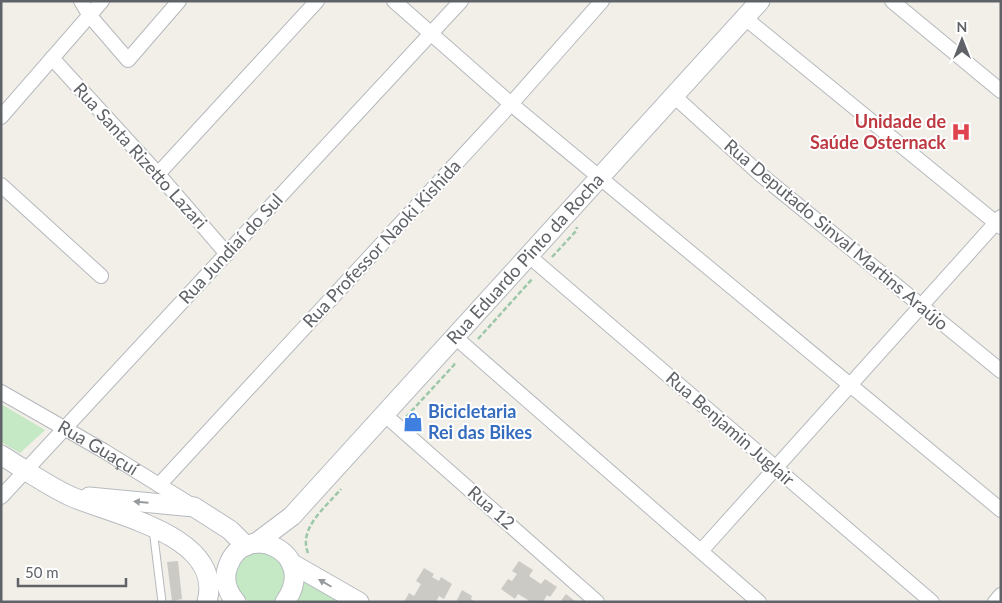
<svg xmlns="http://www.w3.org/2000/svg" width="1002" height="603" viewBox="0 0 1002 603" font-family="Lato,sans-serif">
  <rect width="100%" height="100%" fill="#f1efe8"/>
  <!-- green -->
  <g fill="#c5e8c5">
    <polygon points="1,404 45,430 20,453 1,442"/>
    <path d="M270,549L290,570L276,602C239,602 242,603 232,570L242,554Z"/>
    <polygon points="305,578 346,602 295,602"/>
  </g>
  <!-- building -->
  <g fill="#cccac5">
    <polygon points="178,561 182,599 172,601 167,562"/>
    <polygon points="519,561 533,570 529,576 541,584 545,579 557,587 550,597 547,595 543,602 527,602 528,600 518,594 515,599 501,589 508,579 512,581 517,574 512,571"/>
    <polygon points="424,568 434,574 432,577 439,581 441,577 452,584 444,599 439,596 436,602 404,602 409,593 414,596 421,584 416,581"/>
    <polygon points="462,590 472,596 471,599 475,602 456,602"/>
    <polygon points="566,594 576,602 560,602"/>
  </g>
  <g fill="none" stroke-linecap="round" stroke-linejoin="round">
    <defs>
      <polyline id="lane" points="153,529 162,602"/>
      <g id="street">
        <polyline points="81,1 90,16 128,60 179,1"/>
        <polyline points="394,1 511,104 1001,510"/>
        <polyline points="892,1 1001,91"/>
        <polyline points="745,18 1001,227"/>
        <polyline points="52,58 158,174 227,254"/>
        <polyline points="674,96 761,175 1001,371"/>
        <polyline points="1,117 102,1"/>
        <polyline points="158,174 317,1"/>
        <polyline points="1,185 101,276"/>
        <polyline points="529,256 932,602"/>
        <polyline points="455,337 759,602"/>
        <path id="s1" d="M1,392L104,451L193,506"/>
        <polyline points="385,415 597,602"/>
        <polyline points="159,485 511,104 602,1"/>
        <polyline points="1,497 461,1"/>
        <polyline points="701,551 1001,217"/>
        <polyline points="995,602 1001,595"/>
      </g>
      <g id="secondary">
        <path d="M1,455C24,469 46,485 70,496C112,515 225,535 207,602"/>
        <polyline points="89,497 194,507 230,530 246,546"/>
        <path id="s2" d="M256,543L292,516L760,1"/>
        <polyline points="291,563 359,602"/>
        <path d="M236,602C227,592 223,579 228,566C245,518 320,553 285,602"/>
      </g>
    </defs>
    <!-- lane casing -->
    <use href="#lane" stroke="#b5b8bc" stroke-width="9"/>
    <!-- street casing -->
    <use href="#street" stroke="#b5b8bc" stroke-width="16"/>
    <!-- secondary casing -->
    <use href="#secondary" stroke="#b6babf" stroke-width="21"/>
    <!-- path -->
    <g stroke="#9cc7a9" stroke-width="2.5" stroke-dasharray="5 2.5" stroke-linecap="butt">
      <polyline points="552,257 576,231 577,227"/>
      <polyline points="478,339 533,278"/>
      <polyline points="406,417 454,365 455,362"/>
      <path d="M308,553C298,528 326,507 341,489"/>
    </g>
    <!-- lane -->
    <use href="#lane" stroke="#fff" stroke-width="7"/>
    <!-- street -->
    <use href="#street" stroke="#fff" stroke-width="14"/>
    <!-- secondary -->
    <use href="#secondary" stroke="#fff" stroke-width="19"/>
  </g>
  <!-- one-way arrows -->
  <defs><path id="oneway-solid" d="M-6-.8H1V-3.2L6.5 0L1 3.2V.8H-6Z" transform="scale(1.25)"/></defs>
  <g fill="#979a9d">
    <use href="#oneway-solid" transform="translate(141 502) rotate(-175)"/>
    <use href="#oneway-solid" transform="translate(325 583) rotate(-150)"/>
  </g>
  <!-- icons -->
  <defs>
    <symbol id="hospital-bare" viewBox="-9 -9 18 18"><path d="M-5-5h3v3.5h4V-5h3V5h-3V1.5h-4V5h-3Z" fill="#e0444e" stroke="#fff" stroke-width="2.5" paint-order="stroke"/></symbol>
    <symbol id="shop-bare" viewBox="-9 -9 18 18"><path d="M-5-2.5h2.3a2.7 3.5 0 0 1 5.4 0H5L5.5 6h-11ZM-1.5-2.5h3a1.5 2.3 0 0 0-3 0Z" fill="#3f7fe0" stroke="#fff" stroke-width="2.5" paint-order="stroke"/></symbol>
  </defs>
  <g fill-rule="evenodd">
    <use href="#hospital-bare" x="947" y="118" width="28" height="28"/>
    <use href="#shop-bare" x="399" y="408" width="28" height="28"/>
  </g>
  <g text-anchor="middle" stroke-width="4" stroke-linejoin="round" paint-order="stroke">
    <!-- health labels -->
    <g font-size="18" font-weight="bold" fill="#be3a42" stroke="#fff" text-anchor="end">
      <text x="946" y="128">Unidade de<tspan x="946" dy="21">Saúde Osternack</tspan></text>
    </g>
    <!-- street labels -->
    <g font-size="18" fill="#5f6368" stroke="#fff">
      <text transform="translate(140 156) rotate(48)" y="6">Rua Santa Rizetto Lazari</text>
      <text transform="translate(836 235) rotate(40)" y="6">Rua Deputado Sinval Martins Araújo</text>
      <text transform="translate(382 244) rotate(-47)" y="6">Rua Professor Naoki Kishida</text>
      <text transform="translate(231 249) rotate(-47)" y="6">Rua Jundiaí do Sul</text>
      <text dy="6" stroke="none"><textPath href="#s2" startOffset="392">Rua Eduardo Pinto da Rocha</textPath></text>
      <text transform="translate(730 429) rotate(41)" y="6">Rua Benjamin Juglair</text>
      <text dy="6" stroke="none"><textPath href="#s1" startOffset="112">Rua Guaçuí</textPath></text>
      <text transform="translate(491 508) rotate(41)" y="6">Rua 12</text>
    </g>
    <!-- shop labels -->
    <g font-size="18" font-weight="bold" fill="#366cbe" stroke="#fff" text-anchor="start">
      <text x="428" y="418">Bicicletaria<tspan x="428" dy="21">Rei das Bikes</tspan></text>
    </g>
  </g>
  <!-- border -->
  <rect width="1002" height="603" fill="none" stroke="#5f6368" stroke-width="5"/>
  <!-- north arrow -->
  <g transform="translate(962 40)" stroke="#ffffff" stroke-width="4" paint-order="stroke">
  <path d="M0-4L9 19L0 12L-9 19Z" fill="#5f6368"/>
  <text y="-8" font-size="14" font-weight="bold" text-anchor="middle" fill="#5f6368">N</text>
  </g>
  <!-- scale -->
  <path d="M18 578v8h108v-8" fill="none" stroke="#5f6368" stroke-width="2.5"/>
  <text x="25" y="578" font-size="15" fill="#5f6368" stroke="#ffffff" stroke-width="4" paint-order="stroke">50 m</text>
</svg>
